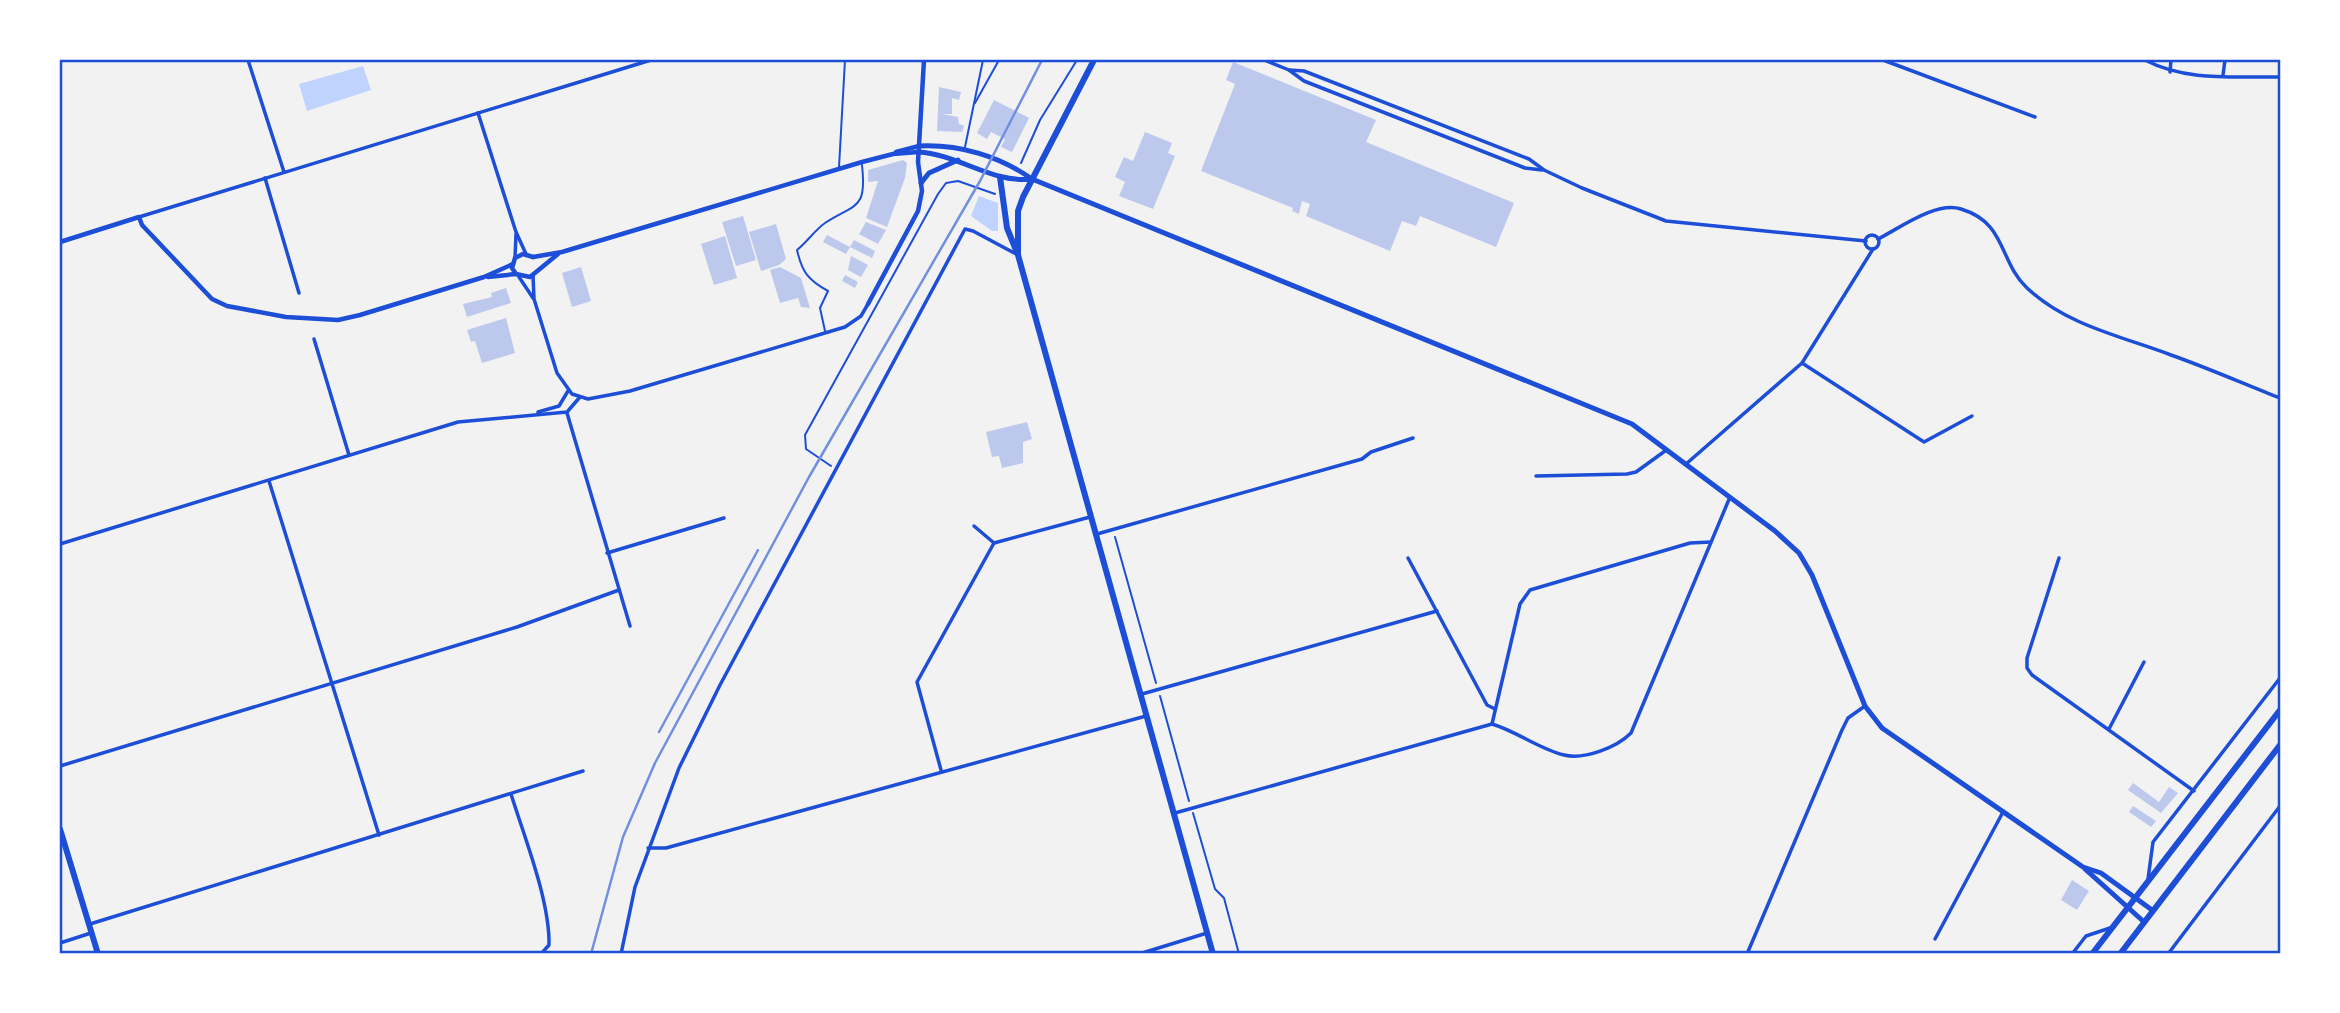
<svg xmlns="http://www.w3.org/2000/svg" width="2340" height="1013" viewBox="0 0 2340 1013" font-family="'IBM Plex Sans',sans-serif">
  <rect width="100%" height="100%" fill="#f2f2f2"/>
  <!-- water -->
  <g fill="#bfd3fe">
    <polygon points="363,66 371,90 307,111 299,84"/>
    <polygon points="979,196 998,203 998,231 992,231 971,216"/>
  </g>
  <!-- building -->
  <g fill="#bdc9ec">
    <polygon points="1233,62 1376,120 1366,142 1514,203 1496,247 1420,216 1416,226 1402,221 1390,251 1306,216 1310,204 1302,201 1299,214 1292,211 1293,208 1201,171 1235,84 1226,80"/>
    <polygon points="939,87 961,92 959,100 952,98 952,114 942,114 958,117 959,124 964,126 962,132 937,131"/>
    <polygon points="994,100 1029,118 1012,152 1001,147 1005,139 991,132 987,139 977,133"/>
    <polygon points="1145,132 1172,143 1168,153 1175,156 1153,209 1119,196 1125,182 1115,177 1124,157 1133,161"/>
    <polygon points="903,160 907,163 905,178 887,227 866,218 878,181 868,182 868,170"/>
    <polygon points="743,216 756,260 736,266 722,222"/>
    <polygon points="866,222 886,230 878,244 859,234"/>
    <polygon points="776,224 786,259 779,265 761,271 749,232"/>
    <polygon points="827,235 850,247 846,254 823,242"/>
    <polygon points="725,236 737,278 714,285 701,244"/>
    <polygon points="854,240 875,251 872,258 850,247"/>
    <polygon points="851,256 868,265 861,277 848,270"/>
    <polygon points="581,267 591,301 572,307 562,273"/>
    <polygon points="780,267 801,278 810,308 801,307 798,298 780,303 770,270"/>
    <polygon points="845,275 858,282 855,288 842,281"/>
    <polygon points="506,288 511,303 467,317 463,304 492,297 491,293"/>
    <polygon points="506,318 515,353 482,363 475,341 471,342 467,330"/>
    <polygon points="1027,422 1032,439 1023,442 1023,463 1002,468 999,456 992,457 986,432"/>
    <polygon points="2133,783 2159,802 2169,787 2178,793 2161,813 2128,790"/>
    <polygon points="2133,806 2156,821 2151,827 2129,812"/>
    <polygon points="2072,880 2089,891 2077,910 2061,900"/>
  </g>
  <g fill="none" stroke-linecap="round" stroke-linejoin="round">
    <!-- path -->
    <g stroke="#1d4ed8" stroke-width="2">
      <polyline points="1021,163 1040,120 1077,60"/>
      <polyline points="831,466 806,449 805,435 938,194 946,183 958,181 995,194"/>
      <polyline points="1115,537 1156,683"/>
      <polyline points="1160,696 1189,801"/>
      <polyline points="1193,813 1215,889 1224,898 1239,954"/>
    </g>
    <!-- service -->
    <g stroke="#1d4ed8" stroke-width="2">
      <polyline points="975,103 999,60"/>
      <polyline points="965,147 983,60"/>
      <polyline points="839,167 845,60"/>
      <path d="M825,331L820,308L828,291C808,280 802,272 797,250C807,242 815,230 825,223C856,203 867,210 862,165"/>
    </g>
    <!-- minor -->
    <g stroke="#1d4ed8" stroke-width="3.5">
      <polyline points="248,60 284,172"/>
      <polyline points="1264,60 1289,70 1304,81 1525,168 1542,170"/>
      <polyline points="1883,60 2035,117"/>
      <path d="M2145,60C2187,82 2235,76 2280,77"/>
      <polyline points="1289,70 1304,71 1529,159 1544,170 1582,188 1666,221 1866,241"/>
      <polyline points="2170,72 2171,60"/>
      <polyline points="2223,75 2225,60"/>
      <polyline points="478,113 516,232 526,254"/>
      <polyline points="265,178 299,293"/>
      <polyline points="139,217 651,60"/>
      <circle cx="1872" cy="242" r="7"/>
      <path d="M1878,239C1900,228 1936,201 1961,209C2007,223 1998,260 2027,288C2068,326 2121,336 2171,355C2208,368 2244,384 2280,398"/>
      <polyline points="515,258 516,234"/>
      <polyline points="533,275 534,299 557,373 572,394 588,399 630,391 845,327 861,316 868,304"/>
      <polyline points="519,277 533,298"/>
      <polyline points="314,339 349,455"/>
      <polyline points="1802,363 1924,442 1972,416"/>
      <polyline points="538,412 559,406 568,391"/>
      <polyline points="567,413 630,626"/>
      <polyline points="1686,464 1802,363 1873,249"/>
      <polyline points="1536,476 1627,474 1636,472 1665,451"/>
      <polyline points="269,481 379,835"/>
      <polyline points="974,526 994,543"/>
      <polyline points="1097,534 1362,459 1371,452 1413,438"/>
      <polyline points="60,544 458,422 567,412 580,397"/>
      <polyline points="607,553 724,518"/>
      <polyline points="1408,558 1487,705 1495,709"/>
      <polyline points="2059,558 2027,658 2027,668 2032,675 2194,791"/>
      <polyline points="1142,694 1437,611"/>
      <path d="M1492,724C1516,731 1539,749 1564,755C1585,760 1617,747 1631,733L1730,497"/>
      <polyline points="1492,724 1520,604 1530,590 1690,543 1711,542"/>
      <polyline points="2109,729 2144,662"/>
      <polyline points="60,766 517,627 619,590"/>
      <polyline points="941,770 917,682 994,543 1090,517"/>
      <path d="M511,794C524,836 550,901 549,945L541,954"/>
      <polyline points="1175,813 1492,724"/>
      <polyline points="648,848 666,848 1146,716"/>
      <polyline points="2148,879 2153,842 2280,678"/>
      <polyline points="90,924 583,771"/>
      <polyline points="1935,939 2003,812"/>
      <polyline points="60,943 91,933"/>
      <polyline points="621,954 635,887 679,768 720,685 965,229 973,231 1018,255"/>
      <polyline points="1139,954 1207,933"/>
      <polyline points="1747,954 1842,730 1848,718 1865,706"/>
      <polyline points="2072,954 2086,936 2113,927"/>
      <polyline points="2168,954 2280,806"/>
    </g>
    <!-- tertiary -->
    <g stroke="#1d4ed8" stroke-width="4.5">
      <polyline points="896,152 919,146"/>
      <polyline points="60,242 139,217 142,225 212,299 227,306 286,317 338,320 360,315 484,277 513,264"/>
      <polyline points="533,257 562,252 862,162 893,154 918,152"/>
      <polyline points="516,274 530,277 558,254"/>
      <polyline points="516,274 512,268 515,258 523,254 533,257"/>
      <polyline points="488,277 516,274"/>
      <polyline points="868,304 918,211 922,191 918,162 924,60"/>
    </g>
    <!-- secondary -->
    <g stroke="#1d4ed8" stroke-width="5">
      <path d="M919,146C959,144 999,156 1032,179L1632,424L1775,531L1799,553L1812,575L1865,706L1882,728L2083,867L2101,873L2152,910"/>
      <path d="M918,152C958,154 993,184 1032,179"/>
      <polyline points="921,183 929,173 958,160"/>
      <polyline points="2085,869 2143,921"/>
    </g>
    <!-- primary -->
    <g stroke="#1d4ed8" stroke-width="6">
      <polyline points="1094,60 1023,197 1018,211 1018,255 1213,954"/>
      <polyline points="1000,177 1007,228 1016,250"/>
      <polyline points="60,829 98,954"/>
    </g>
    <!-- trunk -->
    <g stroke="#1d4ed8" stroke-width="6">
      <polyline points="2092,954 2280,710"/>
      <polyline points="2120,954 2280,745"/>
    </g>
    <!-- rail -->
    <g stroke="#7290e2" stroke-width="2.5">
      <polyline points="659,732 758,550"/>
      <polyline points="591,954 623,837 655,763 809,477 980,181 1042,60"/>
    </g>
  </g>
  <!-- border -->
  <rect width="2340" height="1013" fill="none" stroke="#ffffff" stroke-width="122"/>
  <rect x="61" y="61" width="2218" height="891" fill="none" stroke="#1d4ed8" stroke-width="2.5"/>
</svg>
